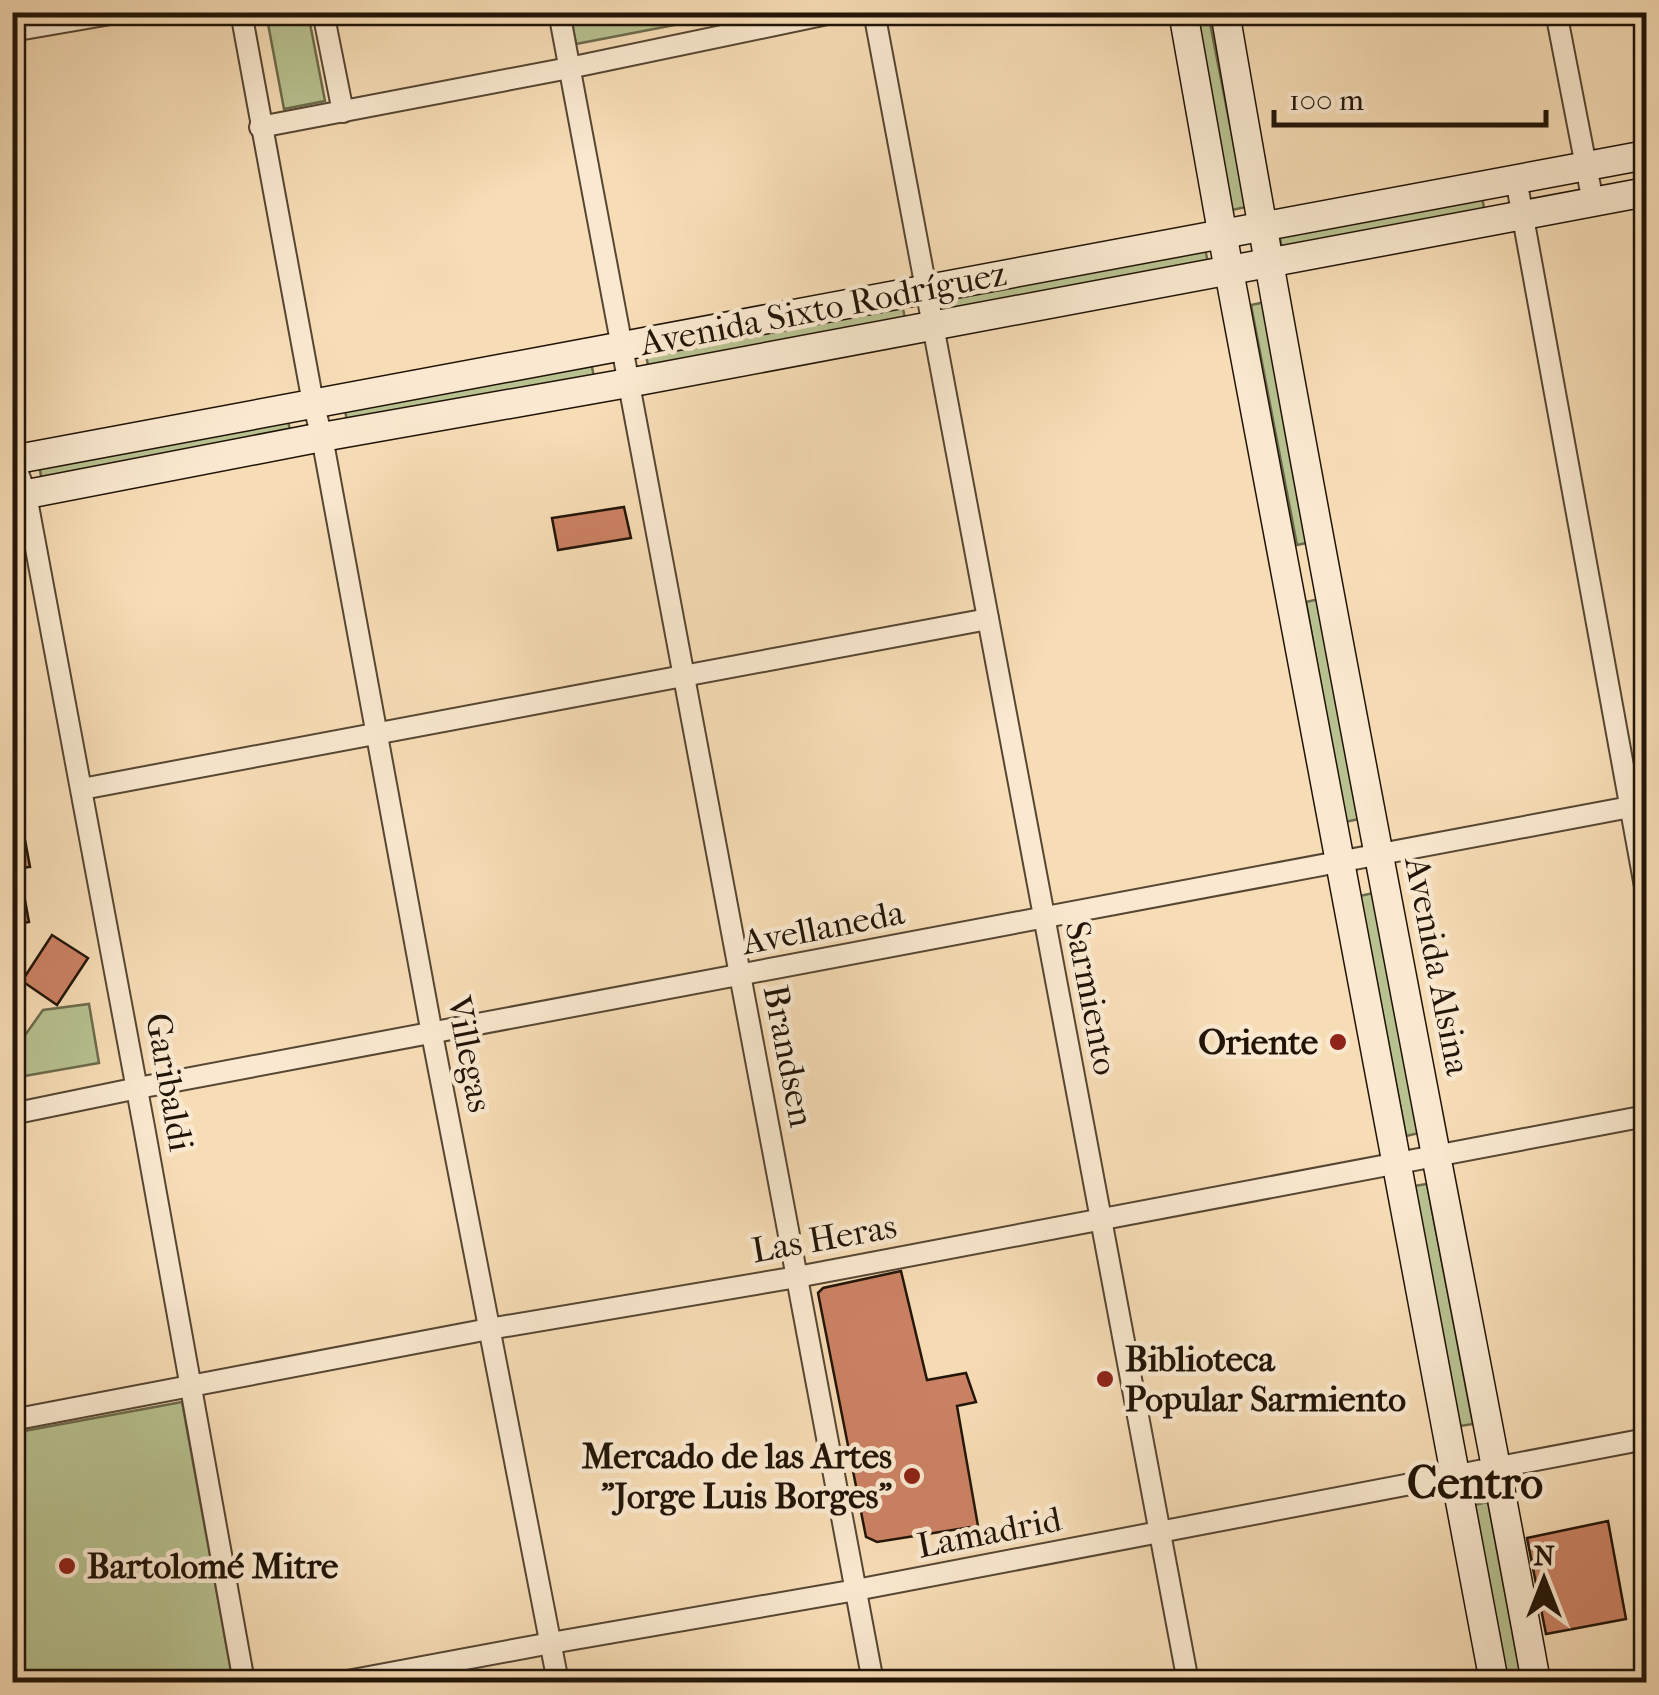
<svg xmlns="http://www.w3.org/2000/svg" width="1659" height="1695" viewBox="0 0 1659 1695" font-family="'IM FELL French Canon',serif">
  <rect width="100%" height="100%" fill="#f7ddb6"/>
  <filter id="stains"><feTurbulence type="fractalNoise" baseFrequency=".002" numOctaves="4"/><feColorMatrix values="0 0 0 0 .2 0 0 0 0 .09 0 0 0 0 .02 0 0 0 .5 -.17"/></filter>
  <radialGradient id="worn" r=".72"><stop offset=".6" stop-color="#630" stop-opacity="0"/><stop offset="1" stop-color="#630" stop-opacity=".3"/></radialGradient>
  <!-- green -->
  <g fill="#b8c291" stroke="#6c6b4c" stroke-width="2.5">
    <polygon points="570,12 737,12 737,13 576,44"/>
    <polygon points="266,13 308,13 325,101 284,109"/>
    <polygon points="1194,13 1208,13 1246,207 1232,210"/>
    <polygon points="1482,196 1485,214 1282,251 1279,232"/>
    <polygon points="1205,249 1209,267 951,315 948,296"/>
    <polygon points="1265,302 1311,542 1297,545 1251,305"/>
    <polygon points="902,304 906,323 649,370 645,351"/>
    <polygon points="591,362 595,382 348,429 345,409"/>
    <polygon points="288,419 291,438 42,482 39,464"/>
    <polygon points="1319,599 1359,819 1345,822 1306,602"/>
    <polygon points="1373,893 1419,1133 1406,1136 1360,896"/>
    <polygon points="89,1004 99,1063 13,1078 13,1052 43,1010"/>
    <polygon points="1427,1184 1473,1424 1460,1426 1414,1186"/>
    <polygon points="182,1402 233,1682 13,1682 13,1433"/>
    <polygon points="1488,1502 1522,1682 1508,1682 1474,1505"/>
  </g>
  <!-- building -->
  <g fill="#cc8264" stroke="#211407" stroke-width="2.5">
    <polygon points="624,507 631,538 558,550 552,518"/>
    <polygon points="20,813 30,867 12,869 12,814"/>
    <polygon points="12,873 20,873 29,922 12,925"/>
    <polygon points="52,935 88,958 57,1005 22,981"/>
    <polygon points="901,1271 927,1380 966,1373 976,1402 957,1406 978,1526 877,1542 866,1537 818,1293 823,1288"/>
    <polygon points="1608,1521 1626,1619 1546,1634 1527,1538"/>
  </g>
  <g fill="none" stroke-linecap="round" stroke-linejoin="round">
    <defs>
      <g id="minor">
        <polyline points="241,12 313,403 322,437 432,1034 558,1682"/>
        <polyline points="323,12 343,112"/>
        <polyline points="559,12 873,1682"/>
        <polyline points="874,12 1188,1682"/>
        <polyline points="1556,12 1593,202"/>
        <polyline points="12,31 122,12"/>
        <polyline points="260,127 569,68 837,12"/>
        <polyline points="1516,179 1646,892"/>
        <path d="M12,457L26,495C101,890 174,1286 244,1682"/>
        <path d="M82,789C384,730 686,677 988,619"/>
        <polyline points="12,1114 138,1088 1646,804"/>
        <polyline points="12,1420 489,1329 797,1277 1646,1116"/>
        <polyline points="342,1682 551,1643 856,1590 1646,1439"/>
      </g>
      <g id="secondary">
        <polyline points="1183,12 1229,271 1494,1682"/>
        <path d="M1225,12C1289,385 1360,757 1431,1129C1466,1313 1503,1498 1536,1682"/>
        <polyline points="12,460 1646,155"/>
        <polyline points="12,497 322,437 628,383 1646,192"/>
      </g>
    </defs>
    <!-- minor casing -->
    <use href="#minor" stroke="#564633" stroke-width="24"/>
    <!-- secondary casing -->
    <use href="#secondary" stroke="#211407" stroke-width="31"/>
    <!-- minor -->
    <use href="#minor" stroke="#fae9d0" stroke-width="20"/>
    <!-- secondary -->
    <use href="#secondary" stroke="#fae9d0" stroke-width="28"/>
  </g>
  <!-- markers -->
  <g fill="#8f2418" stroke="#fae9d0" stroke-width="4">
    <circle cx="1338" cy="1042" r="10"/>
    <circle cx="1105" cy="1379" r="10"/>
    <circle cx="912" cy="1476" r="10"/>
    <circle cx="67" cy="1566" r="10"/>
  </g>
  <g text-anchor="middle" stroke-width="9" stroke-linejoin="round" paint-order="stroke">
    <!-- street labels -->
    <g font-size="35" fill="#211407" stroke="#fae9d0">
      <text transform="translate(823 308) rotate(-11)" y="12">Avenida Sixto Rodríguez</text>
      <text transform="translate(823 927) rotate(-11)" y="12">Avellaneda</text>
      <text transform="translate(1438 966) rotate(79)" y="12">Avenida Alsina</text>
      <text transform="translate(1092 998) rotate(79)" y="12">Sarmiento</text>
      <text transform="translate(470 1054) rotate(79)" y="12">Villegas</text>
      <text transform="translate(789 1056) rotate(79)" y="12">Brandsen</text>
      <text transform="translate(170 1082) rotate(80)" y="12">Garibaldi</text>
      <text transform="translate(824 1238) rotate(-10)" y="12">Las Heras</text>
      <text transform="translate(989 1532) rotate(-11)" y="12">Lamadrid</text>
    </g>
    <!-- poi labels -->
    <g font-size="35" font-weight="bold" fill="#211407" stroke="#fae9d0" text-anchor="end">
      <text x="1318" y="1054">Oriente</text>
      <text x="1125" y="1371" text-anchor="start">Biblioteca<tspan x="1125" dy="40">Popular Sarmiento</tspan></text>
      <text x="892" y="1468">Mercado de las Artes<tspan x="892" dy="40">"Jorge Luis Borges"</tspan></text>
      <text x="87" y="1578" text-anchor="start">Bartolomé Mitre</text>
    </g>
    <!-- district labels -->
    <g font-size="45" font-weight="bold" fill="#211407" stroke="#fae9d0">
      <text x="1475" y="1498">Centro</text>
    </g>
  </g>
  <!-- margin -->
  <rect width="1659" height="1695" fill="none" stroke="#f7ddb6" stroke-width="50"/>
  <rect x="15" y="15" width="1629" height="1665" fill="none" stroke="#211407" stroke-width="5"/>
  <rect x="25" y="25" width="1609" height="1645" fill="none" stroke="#211407" stroke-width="2.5"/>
  <!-- north arrow -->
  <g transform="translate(1544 1580)" stroke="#fae9d0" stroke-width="8" paint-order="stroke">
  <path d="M0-8L18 38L0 25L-18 38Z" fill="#211407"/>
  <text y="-15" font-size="28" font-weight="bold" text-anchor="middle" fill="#211407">N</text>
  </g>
  <!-- scale -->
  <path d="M1274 110v15h272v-15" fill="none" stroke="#211407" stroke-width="5"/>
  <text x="1289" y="110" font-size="30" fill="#211407" stroke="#fae9d0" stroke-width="8" paint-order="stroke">100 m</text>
  <rect width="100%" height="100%" filter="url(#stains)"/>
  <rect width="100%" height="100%" fill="url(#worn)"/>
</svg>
